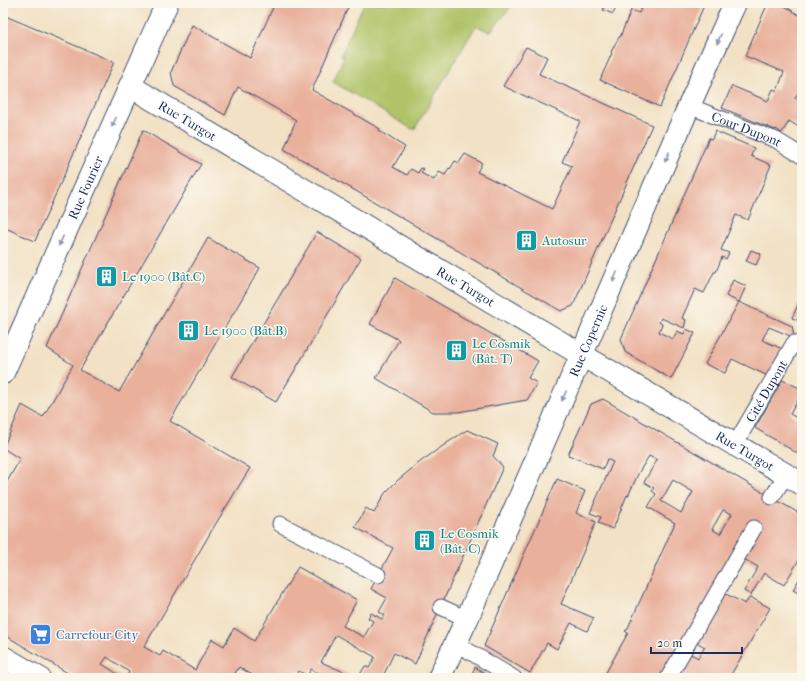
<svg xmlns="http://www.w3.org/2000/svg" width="805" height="681" viewBox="0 0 805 681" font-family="'IM FELL French Canon',serif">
  <rect width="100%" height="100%" fill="#fbf7ec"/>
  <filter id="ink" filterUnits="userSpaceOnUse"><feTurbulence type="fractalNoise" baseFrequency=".025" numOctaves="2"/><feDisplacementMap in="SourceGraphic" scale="8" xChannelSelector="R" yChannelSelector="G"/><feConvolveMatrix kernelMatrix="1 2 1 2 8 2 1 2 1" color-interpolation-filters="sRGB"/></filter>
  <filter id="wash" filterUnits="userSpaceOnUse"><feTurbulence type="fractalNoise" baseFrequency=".012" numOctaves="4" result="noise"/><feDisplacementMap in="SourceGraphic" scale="16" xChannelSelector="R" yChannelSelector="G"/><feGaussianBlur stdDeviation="0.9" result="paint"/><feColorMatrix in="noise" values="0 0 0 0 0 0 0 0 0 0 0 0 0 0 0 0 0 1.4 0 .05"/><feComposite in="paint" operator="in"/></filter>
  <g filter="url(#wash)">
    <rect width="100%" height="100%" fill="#f2e1c4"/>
    <!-- green -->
    <polygon fill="#b0c367" stroke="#667962" points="364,3 514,3 490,32 476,26 414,130 333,82 344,57 341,55"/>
    <g id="blocks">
      <!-- building -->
      <g fill="#e9b09c" fill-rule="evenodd">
        <polygon points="275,3 350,3 312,90 380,129 379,131 405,147 393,167 407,175 411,169 418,173 421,168 424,169 421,173 434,180 439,172 445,175 449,168 450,169 455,161 459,163 465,154 482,163 477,172 552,209 572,166 562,162 580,121 503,86 526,47 547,57 539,74 652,125 573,306 561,311 284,149 296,120 238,87 225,115 174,86 171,72 192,25 250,58"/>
        <polygon points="606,3 614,3 618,4 613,14 603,10"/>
        <polygon points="640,3 705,3 660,107 600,80 612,53 611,52 619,37 620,37 631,10 639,13 643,4"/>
        <polygon points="773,3 780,3 802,17 802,86 795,98 802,103 802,129 789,121 782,133 776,129 775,130 722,108 732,86 768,101 773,89 777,91 784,72 745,56 767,5"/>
        <polygon points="3,15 114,62 35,241 3,227"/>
        <polygon points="143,130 201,164 80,370 119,392 208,238 260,268 170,421 250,468 212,530 144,647 160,656 163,651 195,670 212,639 224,646 234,628 254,641 298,567 357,600 343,626 364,637 373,621 368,618 371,613 382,619 385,615 379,612 387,598 371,589 393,548 355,527 366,508 374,513 385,493 398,480 420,462 447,443 467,430 498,444 493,456 503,467 415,664 394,653 384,674 391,678 358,678 365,666 369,668 375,657 336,635 321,662 358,678 327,678 311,669 307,676 299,671 295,678 257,678 239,667 232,678 126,678 129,672 107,657 102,664 124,678 76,678 3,634 3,489 20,459 3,448 22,405 43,417 73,365 47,348"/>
        <polygon points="715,131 754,148 751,156 771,165 748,220 736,215 721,250 729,253 726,259 722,257 716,272 714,272 704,293 695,289 682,318 686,320 684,328 661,318 659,322 662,324 659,332 673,339 677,331 684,334 686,329 695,333 671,379 625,352 621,339 709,138 712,139"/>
        <polygon points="317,232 361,258 276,402 232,377"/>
        <polygon points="751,250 761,254 756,265 746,261"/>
        <polygon points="395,278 538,361 528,378 537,383 527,400 458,412 433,412 376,378 399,340 370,324"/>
        <polygon points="733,280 746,286 739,302 792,326 794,335 793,337 769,327 762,340 785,350 770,377 732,359 725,373 705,364 739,302 726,296"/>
        <polygon points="802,296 802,322 792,318"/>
        <polygon points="782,380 802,389 802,393 790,414 802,421 802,456 755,428"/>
        <path d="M603,399L802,515V559L800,558L784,585L764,573L751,595L744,591L758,567L744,559L661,678H608L604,676L628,633L625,631L626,630H627L675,523L648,507L656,494L652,491L654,488L644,482L657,460L649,456L639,472L628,496L627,495L613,529L598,523L601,517L590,513L613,462L607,459L603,469L568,455L591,404ZM673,480L693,492L681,513L661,501ZM723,510L732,514L720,534L712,529Z"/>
        <polygon points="557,479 585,491 576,513 596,522 561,604 594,618 587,631 571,623 557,649 547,643 530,673 484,646"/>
        <polygon points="802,574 802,595 793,590"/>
        <polygon points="724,593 745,604 750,597 770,608 729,678 675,678 689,653 698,658 701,653 705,647 696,642"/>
        <polygon points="475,667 492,678 470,678"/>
      </g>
    </g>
  </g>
  <g filter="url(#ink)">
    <use href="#blocks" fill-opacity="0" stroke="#3b4a6d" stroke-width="1"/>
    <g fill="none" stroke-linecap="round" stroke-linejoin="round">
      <defs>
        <g id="lane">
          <path id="s1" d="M689,106L776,140L802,156"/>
          <path id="s2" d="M734,446L794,343L802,347"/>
          <polyline points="772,497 786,475"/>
          <polyline points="280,524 378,575"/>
          <polyline points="441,607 467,619"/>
          <polyline points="455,643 514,678"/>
          <polyline points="668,678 754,528"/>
        </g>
        <g id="street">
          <path id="s3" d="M130,86L553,338L802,484"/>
          <path id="s4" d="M3,373L167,3"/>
          <polyline points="3,657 39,678"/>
          <path id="s5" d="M439,678L467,619L569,384L689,106L735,3"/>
        </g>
      </defs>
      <!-- lane casing -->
      <use href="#lane" stroke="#3b4a6d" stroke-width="17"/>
      <!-- street casing -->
      <use href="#street" stroke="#3b4a6d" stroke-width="24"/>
      <!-- lane -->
      <use href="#lane" stroke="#fff" stroke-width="15"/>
      <!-- street -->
      <use href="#street" stroke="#fff" stroke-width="22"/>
    </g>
    <!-- one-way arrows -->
    <defs><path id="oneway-solid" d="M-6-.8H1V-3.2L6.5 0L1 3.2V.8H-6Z"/></defs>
    <g fill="#8d97ae">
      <use href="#oneway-solid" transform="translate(719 39) rotate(114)"/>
      <use href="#oneway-solid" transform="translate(114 122) rotate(114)"/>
      <use href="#oneway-solid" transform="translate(667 157) rotate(113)"/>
      <use href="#oneway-solid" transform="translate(61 241) rotate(114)"/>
      <use href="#oneway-solid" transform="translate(615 277) rotate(113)"/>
      <use href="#oneway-solid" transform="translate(564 396) rotate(114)"/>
    </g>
  </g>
  <!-- icons -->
  <defs>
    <symbol id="building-square" viewBox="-11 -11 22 22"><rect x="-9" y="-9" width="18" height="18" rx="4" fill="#0f9aa8" stroke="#fbf7ec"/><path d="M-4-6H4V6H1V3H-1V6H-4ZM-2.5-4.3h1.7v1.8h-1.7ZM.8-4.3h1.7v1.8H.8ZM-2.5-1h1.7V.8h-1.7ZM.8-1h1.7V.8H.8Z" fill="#fff"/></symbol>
    <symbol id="supermarket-square" viewBox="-11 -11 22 22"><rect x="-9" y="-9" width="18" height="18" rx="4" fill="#3f7fe0" stroke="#fbf7ec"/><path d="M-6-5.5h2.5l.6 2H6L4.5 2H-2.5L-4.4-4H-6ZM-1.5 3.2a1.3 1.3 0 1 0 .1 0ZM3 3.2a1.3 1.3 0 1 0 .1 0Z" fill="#fff"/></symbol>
  </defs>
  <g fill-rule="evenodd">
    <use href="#building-square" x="514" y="228" width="25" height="25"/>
    <use href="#building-square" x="94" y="264" width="25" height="25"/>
    <use href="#building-square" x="176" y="318" width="25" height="25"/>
    <use href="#building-square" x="444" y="338" width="25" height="25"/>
    <use href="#building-square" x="412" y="528" width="25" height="25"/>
    <use href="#supermarket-square" x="28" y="622" width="25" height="25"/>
  </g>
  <g text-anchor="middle" stroke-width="3" stroke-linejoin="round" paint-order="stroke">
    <!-- street labels -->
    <g font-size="13" fill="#1b2f5e" stroke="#fbf7ec">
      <text dy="5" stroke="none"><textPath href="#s3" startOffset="67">Rue Turgot</textPath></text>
      <text dy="5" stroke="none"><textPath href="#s1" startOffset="62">Cour Dupont</textPath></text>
      <text dy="5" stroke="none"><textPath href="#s4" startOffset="203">Rue Fourier</textPath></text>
      <text dy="5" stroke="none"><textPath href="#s3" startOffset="391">Rue Turgot</textPath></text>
      <text dy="5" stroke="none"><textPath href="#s5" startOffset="369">Rue Copernic</textPath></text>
      <text dy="5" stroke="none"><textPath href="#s2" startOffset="64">Cité Dupont</textPath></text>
      <text dy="5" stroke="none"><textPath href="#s3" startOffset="715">Rue Turgot</textPath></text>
    </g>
    <!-- culture labels -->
    <g font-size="13" fill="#0d838f" stroke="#fbf7ec" text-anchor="start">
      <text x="542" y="245">Autosur</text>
      <text x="122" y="281">Le 1900 (Bât.C)</text>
      <text x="204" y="335">Le 1900 (Bât.B)</text>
      <text x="472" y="348">Le Cosmik<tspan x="472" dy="15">(Bât. T)</tspan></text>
      <text x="440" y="538">Le Cosmik<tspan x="440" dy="15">(Bât. C)</tspan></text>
    </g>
    <!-- shop labels -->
    <g font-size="13" fill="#366cbe" stroke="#fbf7ec" text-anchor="start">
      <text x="56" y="639">Carrefour City</text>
    </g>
  </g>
  <!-- margin -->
  <rect width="805" height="681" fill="none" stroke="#fbf7ec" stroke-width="16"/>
  <!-- scale -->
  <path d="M651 647v6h91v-6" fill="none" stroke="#1b2f5e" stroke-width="2"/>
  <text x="657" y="647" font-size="12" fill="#1b2f5e" stroke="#fbf7ec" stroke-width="3" paint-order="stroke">20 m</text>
</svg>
